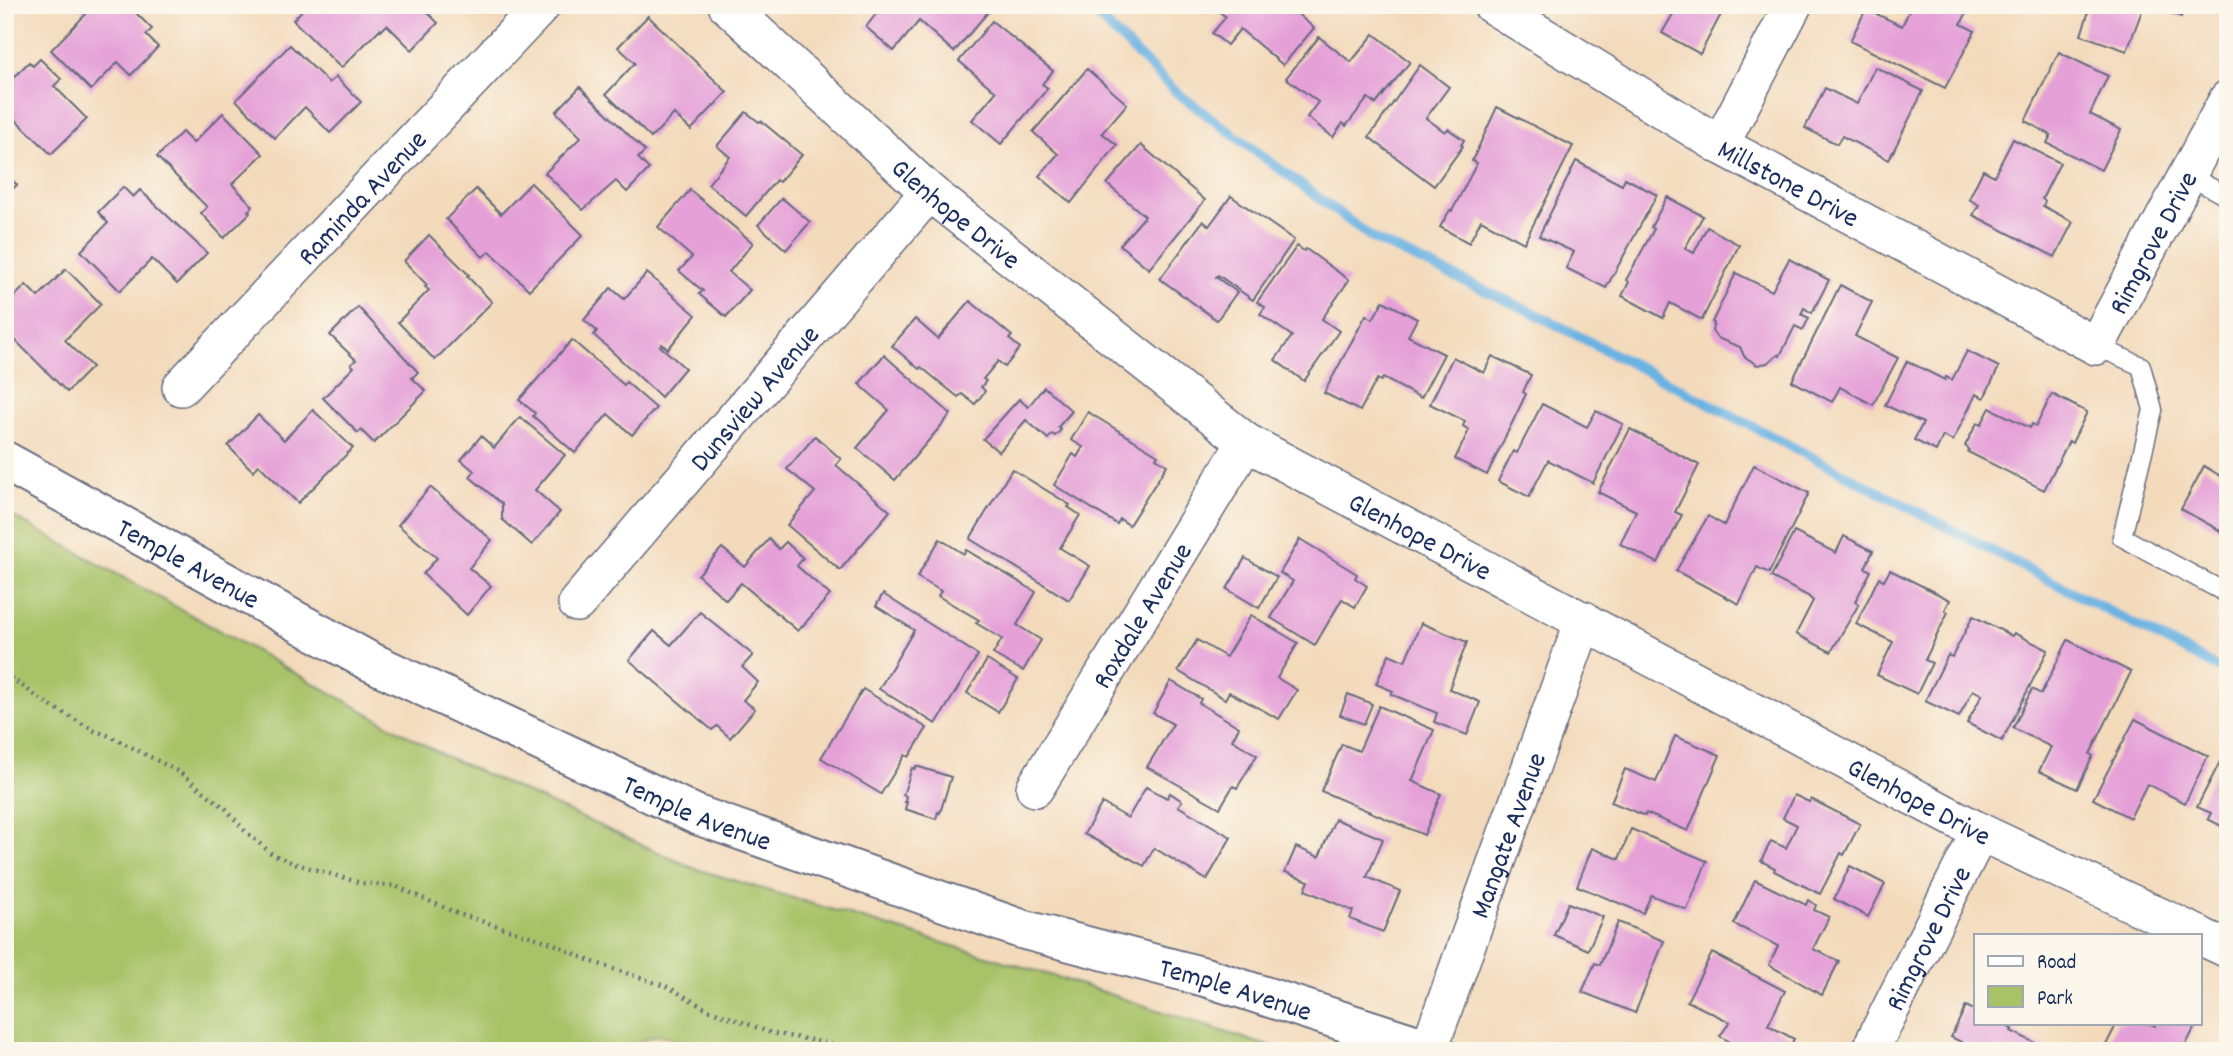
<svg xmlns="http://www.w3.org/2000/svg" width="2233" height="1056" viewBox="0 0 2233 1056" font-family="Dekko,sans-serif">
  <rect width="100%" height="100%" fill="#fbf7ec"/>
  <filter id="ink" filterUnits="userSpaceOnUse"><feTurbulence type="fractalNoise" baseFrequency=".0143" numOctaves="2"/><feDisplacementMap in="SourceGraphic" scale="14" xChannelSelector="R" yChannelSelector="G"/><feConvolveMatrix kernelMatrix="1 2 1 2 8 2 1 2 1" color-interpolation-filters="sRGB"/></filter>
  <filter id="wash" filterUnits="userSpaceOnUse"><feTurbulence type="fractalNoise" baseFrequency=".00686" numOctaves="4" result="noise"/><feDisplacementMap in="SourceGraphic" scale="28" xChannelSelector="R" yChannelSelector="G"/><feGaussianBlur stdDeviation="1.57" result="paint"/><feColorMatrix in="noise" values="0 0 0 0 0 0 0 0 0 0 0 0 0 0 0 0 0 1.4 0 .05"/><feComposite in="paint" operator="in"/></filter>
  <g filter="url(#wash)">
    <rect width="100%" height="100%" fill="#f3dabb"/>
    <!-- green -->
    <polygon fill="#a8c267" stroke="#627862" stroke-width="2" points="5,512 445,756 693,868 1060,978 1283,1051 5,1051"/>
    <!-- sand -->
    <polygon fill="#eeda9e" stroke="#84847e" stroke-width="2" points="657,1035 669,1037 687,1051 632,1051 641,1041"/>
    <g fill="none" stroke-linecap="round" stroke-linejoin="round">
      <!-- stream -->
      <polyline stroke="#6bb2e2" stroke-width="10" points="1086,5 1176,92 1375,240 1534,313 2228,673"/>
    </g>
    <g id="blocks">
      <!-- building -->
      <g fill="#e5a0d8">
        <polygon points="77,5 128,5 152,29 146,35 158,47 131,75 118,62 91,90 51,50 86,14"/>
        <polygon points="307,5 420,5 438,23 412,50 387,25 381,31 380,29 341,68 293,20"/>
        <polygon points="883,5 981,5 988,12 954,52 919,21 894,51 866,27"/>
        <polygon points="1221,5 1287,5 1314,28 1283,65 1240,29 1227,45 1212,33 1226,17 1217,10"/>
        <polygon points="1678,5 1726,5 1700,54 1662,33"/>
        <polygon points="1912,5 1964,5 1969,8 1961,24 1975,31 1945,88 1850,41 1866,9 1902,26"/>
        <polygon points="2091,5 2144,5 2127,51 2081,35"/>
        <polygon points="2149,5 2185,5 2181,17"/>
        <polygon points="648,16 727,92 691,130 674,114 651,138 606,94 635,63 618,47"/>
        <polygon points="992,21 1053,71 1042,84 1048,88 1001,144 972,120 996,92 959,61"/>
        <polygon points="1374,34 1410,62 1376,104 1368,98 1346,126 1343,123 1333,137 1307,117 1318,102 1286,78 1319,37 1351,62"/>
        <polygon points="290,45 329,83 336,77 361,102 330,133 305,107 275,138 236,100"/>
        <polygon points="2059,52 2108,76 2090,114 2121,130 2101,170 2047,143 2051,135 2025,121"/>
        <polygon points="40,59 61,79 54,86 87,119 51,154 15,119 5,129 5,86 29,62 33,66"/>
        <polygon points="1420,65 1449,87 1426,118 1445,132 1448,129 1464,140 1461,145 1463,146 1434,186 1369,137"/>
        <polygon points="1875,67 1923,91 1889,160 1842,136 1837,144 1805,128 1825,88 1857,104"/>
        <polygon points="1087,69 1127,104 1102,133 1117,145 1071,203 1039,176 1058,154 1033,132"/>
        <polygon points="580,87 645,151 638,158 649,169 627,192 616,181 583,210 545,173 581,137 556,112"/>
        <polygon points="1497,107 1573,146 1524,243 1481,220 1469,243 1440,227 1450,210 1452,211 1477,163 1472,161"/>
        <polygon points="746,112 759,122 761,121 802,155 779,182 776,180 746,216 708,184 730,157 717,146"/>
        <polygon points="223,113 263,154 232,184 253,206 248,211 250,213 224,238 201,213 207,207 157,157 182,132 193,143"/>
        <polygon points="2013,139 2060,163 2042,199 2045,201 2043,206 2073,222 2055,257 1973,215 1979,205 1969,199 1983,170 1994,176"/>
        <polygon points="1141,145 1205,200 1149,269 1120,245 1145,216 1107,184"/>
        <polygon points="1576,161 1622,185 1625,178 1657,195 1606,288 1566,268 1574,252 1539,236"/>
        <polygon points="5,173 17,185 5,196"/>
        <polygon points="531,183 583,235 529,290 490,251 483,257 446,219 476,189 501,214"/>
        <polygon points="123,187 133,197 140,190 207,253 177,284 152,259 120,291 81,251 108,223 98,212"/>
        <polygon points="690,190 753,243 729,272 750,290 726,317 699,294 703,291 679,271 692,257 658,227"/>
        <polygon points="1231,196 1294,240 1253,300 1218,275 1216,277 1237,292 1217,320 1160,279 1203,221 1209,226"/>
        <polygon points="1667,197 1703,216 1685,248 1694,253 1707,227 1739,245 1702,320 1670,303 1663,318 1622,296 1629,282 1626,280 1654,229 1651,227"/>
        <polygon points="782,198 810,222 786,250 758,225"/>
        <polygon points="429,235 469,275 467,276 492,302 435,360 398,322 429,290 425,287 427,285 404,261"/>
        <polygon points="1297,246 1304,251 1306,249 1349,280 1322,319 1339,331 1304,381 1275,360 1292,336 1260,314 1265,307 1257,302"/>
        <polygon points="1789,259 1829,280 1812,313 1804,308 1801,314 1809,318 1803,330 1795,326 1780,356 1778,355 1767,363 1757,365 1744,356 1740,347 1717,338 1712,331 1714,323 1712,322 1736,273 1772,291"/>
        <polygon points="66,269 101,304 65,340 92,367 67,392 5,330 12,323 5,316 5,306 26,285 38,297"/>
        <polygon points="647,273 696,315 668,349 662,344 660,346 685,368 661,397 594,335 597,331 584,320 611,288 624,299"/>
        <polygon points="1840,285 1872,302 1855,336 1898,358 1873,405 1840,387 1832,402 1792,381"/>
        <polygon points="970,301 1012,336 1009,339 1020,348 1005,367 998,361 983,379 986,381 981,387 985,391 975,404 962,394 958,397 921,367 919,369 892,346 915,319 938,339"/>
        <polygon points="1383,301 1417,319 1408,336 1444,354 1421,398 1383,378 1381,381 1377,379 1360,411 1324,393 1366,315 1373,319"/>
        <polygon points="358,307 418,372 412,378 426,391 374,443 361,430 358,433 323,398 354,367 351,364 356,360 330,335"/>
        <polygon points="572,340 624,385 626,382 656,408 632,435 608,414 575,453 533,416 535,413 519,400"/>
        <polygon points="1967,351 1999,367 1984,398 1976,394 1953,441 1943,436 1936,451 1914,440 1923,423 1885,405 1907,361 1945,380 1946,377 1952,380"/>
        <polygon points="884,355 951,414 895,480 857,448 889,410 859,384"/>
        <polygon points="1492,356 1531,375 1523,392 1526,394 1487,475 1455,459 1469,430 1463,426 1465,421 1430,404 1453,357 1484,373"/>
        <polygon points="1044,387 1072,411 1058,427 1061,430 1055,436 1052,434 1048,439 1026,420 999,452 983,439 1019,399 1028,407"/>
        <polygon points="2052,394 2087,412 2072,443 2069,441 2044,490 1968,452 1969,449 1965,446 1977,423 1981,425 1990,408 2030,428 2032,424 2036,426"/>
        <polygon points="1542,404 1587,427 1596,411 1623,424 1593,483 1548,460 1529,497 1498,481 1513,451 1517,453"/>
        <polygon points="313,410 353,448 298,503 259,465 253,471 228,446 258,415 284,440"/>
        <polygon points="1088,412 1158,455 1156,458 1167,465 1129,525 1120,519 1117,524 1054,485 1073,454 1077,457 1083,447 1071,440"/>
        <polygon points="520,417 565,455 535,490 560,512 532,545 502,519 502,504 470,477 474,471 461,460 481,436 494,448"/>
        <polygon points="1630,429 1699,465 1675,512 1682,515 1658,563 1620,544 1636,511 1598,492"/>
        <polygon points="815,436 841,459 836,465 890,511 840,570 787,525 815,492 787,469"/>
        <polygon points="1754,465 1809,493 1769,573 1757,567 1739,604 1676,571 1708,516 1724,525"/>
        <polygon points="2204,466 2224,478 2228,471 2228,535 2181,509"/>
        <polygon points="1012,469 1070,505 1068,507 1080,515 1060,548 1090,566 1069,600 970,539"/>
        <polygon points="430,487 492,540 469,568 491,586 467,615 423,574 437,558 398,525"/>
        <polygon points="1794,532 1836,553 1844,536 1873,551 1865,568 1871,571 1855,602 1859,604 1831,652 1796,634 1813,601 1808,596 1771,577"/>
        <polygon points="769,539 779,549 786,542 803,558 797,566 830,595 798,631 741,583 726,600 698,575 722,548 745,567"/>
        <polygon points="940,539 964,554 966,550 1036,592 1017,625 1041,640 1023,671 993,654 1002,639 976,623 979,620 938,596 941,591 917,577"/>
        <polygon points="1300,539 1357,574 1355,578 1367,586 1355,607 1342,599 1315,645 1271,618 1293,581 1280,573"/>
        <polygon points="1245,558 1277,577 1259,608 1227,589"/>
        <polygon points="1890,570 1950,600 1945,610 1948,612 1925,660 1932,663 1917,694 1877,675 1893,642 1856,624 1879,577 1884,581"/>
        <polygon points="883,594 978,655 936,724 879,689 914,630 876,606"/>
        <polygon points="700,612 753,655 742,667 758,682 743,700 755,709 730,738 717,726 712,730 629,660 654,631 671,645"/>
        <polygon points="1251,615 1298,643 1277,678 1297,690 1279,719 1229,692 1225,699 1178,671 1197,640 1226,657"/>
        <polygon points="1973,616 2012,636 2014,633 2048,650 2002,741 1967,723 1982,695 1973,690 1959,717 1925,701 1948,655 1952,657"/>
        <polygon points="1421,623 1467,642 1449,689 1480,702 1467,735 1434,722 1437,713 1391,694 1393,691 1376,684 1389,654 1405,661"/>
        <polygon points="2068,640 2131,672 2090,754 2093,756 2077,789 2039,771 2051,747 2013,728 2032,689 2041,694"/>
        <polygon points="987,660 1018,679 998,712 967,693"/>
        <polygon points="1171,681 1201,699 1199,703 1239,727 1232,740 1257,755 1237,788 1233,786 1220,808 1147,767 1173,724 1153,713"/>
        <polygon points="863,689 927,728 909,757 905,755 881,794 821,758"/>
        <polygon points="1348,694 1372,704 1364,724 1340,715"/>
        <polygon points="1379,706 1434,730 1412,781 1441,794 1424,835 1321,791 1342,744 1359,751"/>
        <polygon points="2135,719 2208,756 2185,803 2147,784 2130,818 2093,799"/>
        <polygon points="1675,736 1720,755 1688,831 1646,813 1645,816 1611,802 1625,769 1656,782"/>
        <polygon points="2228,746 2228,822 2226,821 2223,827 2208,819 2211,813 2197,807"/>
        <polygon points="916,766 951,777 940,813 938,812 936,819 905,809 907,802 905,802 906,796 903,795 912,768 915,769"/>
        <polygon points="1146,787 1167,798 1170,793 1182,801 1178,806 1231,837 1207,880 1154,848 1144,866 1084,834 1102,803 1128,818"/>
        <polygon points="1794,795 1809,802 1811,799 1860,824 1844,855 1841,853 1820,894 1774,871 1775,868 1761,861 1771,841 1786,848 1797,825 1783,818"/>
        <polygon points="1335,819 1383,839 1367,877 1400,891 1383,932 1350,919 1353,911 1305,890 1309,881 1285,872 1296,847 1319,857"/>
        <polygon points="1631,829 1707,861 1687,910 1651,895 1643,913 1577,886 1592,848 1619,859"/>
        <polygon points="1850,866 1885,884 1868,917 1834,899"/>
        <polygon points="1755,880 1806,905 1808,900 1816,905 1814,910 1829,917 1813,949 1839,961 1822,995 1769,965 1778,946 1734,924"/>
        <polygon points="1568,903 1603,917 1588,950 1554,935"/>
        <polygon points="1618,922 1664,941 1635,1013 1582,992 1595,963 1600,965"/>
        <polygon points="1712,953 1785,991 1768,1025 1794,1039 1788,1051 1746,1051 1720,1036 1730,1022 1687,1001"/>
        <polygon points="1966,1006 1976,1011 1976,1023 2000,1023 2012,1029 2011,1031 2047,1049 2046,1051 1979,1051 1951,1037"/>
        <polygon points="2117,1023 2148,1023 2155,1026 2156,1023 2197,1023 2185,1046 2180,1044 2176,1051 2103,1051"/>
      </g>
    </g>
  </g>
  <g filter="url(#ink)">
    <use href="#blocks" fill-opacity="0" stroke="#676b7f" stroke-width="2"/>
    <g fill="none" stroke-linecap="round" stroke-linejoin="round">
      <defs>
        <g id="lane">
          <polyline points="2187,175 2228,197"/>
          <polyline points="2096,346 2141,366 2153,410 2122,537 2228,594"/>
        </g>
        <g id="street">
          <path id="s1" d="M727,5L929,192L1246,442L1980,832L2199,935"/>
          <path id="s2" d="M1492,5L1720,145L2096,346L2228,99"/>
          <polyline points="1720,145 1793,5"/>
          <path id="s3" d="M181,387L542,5"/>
          <path id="s4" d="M577,603L929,192"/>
          <path id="s5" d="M1035,788L1246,442"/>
          <polyline points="2200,936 2228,949"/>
          <path id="s6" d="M1874,1042L1980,832"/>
          <path id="s7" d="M1429,1049L1584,620"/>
        </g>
        <g id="secondary">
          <path id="s8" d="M5,461L367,660L697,815L1021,929L1205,977L1436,1051"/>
        </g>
      </defs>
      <!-- lane casing -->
      <use href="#lane" stroke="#676b7f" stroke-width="21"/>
      <!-- street casing -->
      <use href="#street" stroke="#676b7f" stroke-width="40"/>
      <!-- secondary casing -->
      <use href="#secondary" stroke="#676b7f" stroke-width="42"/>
      <!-- path -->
      <polyline stroke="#676b7f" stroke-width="4.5" stroke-dasharray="2 5" stroke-linecap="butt" points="5,674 51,706 95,731 110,736 179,772 226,809 245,831 272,854 293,863 361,883 395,886 459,914 552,943 590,961 668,987 705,1008 771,1033 828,1043 844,1051"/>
      <!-- lane -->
      <use href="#lane" stroke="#fff" stroke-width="18"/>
      <!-- street -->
      <use href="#street" stroke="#fff" stroke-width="37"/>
      <!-- secondary -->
      <use href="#secondary" stroke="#fff" stroke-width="38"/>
    </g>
  </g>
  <g text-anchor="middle" stroke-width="7" stroke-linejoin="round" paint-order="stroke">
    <!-- street labels -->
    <g font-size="28" fill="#1b2f5e" stroke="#fbf7ec">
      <text dy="10" stroke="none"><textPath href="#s2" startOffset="346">Millstone Drive</textPath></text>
      <text dy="10" stroke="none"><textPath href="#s3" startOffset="262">Raminda Avenue</textPath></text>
      <text dy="10" stroke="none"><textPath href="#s1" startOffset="310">Glenhope Drive</textPath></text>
      <text dy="10" stroke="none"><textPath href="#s2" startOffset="812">Rimgrove Drive</textPath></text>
      <text dy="10" stroke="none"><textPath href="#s4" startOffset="271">Dunsview Avenue</textPath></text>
      <text dy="10" stroke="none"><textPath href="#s1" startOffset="877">Glenhope Drive</textPath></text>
      <text dy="10" stroke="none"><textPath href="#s8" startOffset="210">Temple Avenue</textPath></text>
      <text dy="10" stroke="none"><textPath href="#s5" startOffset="203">Roxdale Avenue</textPath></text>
      <text dy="10" stroke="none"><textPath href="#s1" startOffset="1442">Glenhope Drive</textPath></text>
      <text dy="10" stroke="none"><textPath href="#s8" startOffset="777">Temple Avenue</textPath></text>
      <text dy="10" stroke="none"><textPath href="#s7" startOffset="228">Mangate Avenue</textPath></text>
      <text dy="10" stroke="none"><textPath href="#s6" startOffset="117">Rimgrove Drive</textPath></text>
      <text dy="10" stroke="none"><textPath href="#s8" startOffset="1344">Temple Avenue</textPath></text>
    </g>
  </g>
  <!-- margin -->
  <rect width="2233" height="1056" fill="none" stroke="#fbf7ec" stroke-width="28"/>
  <!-- legend -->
  <rect x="1974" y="934" width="228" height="91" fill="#fbf7ec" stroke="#a1a7b3" stroke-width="2"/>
  <rect x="1988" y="956" width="35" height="10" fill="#ffffff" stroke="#a1a7b3" stroke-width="2"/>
  <text x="2037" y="968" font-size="21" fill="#1b2f5e">Road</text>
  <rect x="1988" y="986" width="35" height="21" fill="#a8c267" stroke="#a1a7b3" stroke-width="2"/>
  <text x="2037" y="1004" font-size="21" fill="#1b2f5e">Park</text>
</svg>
